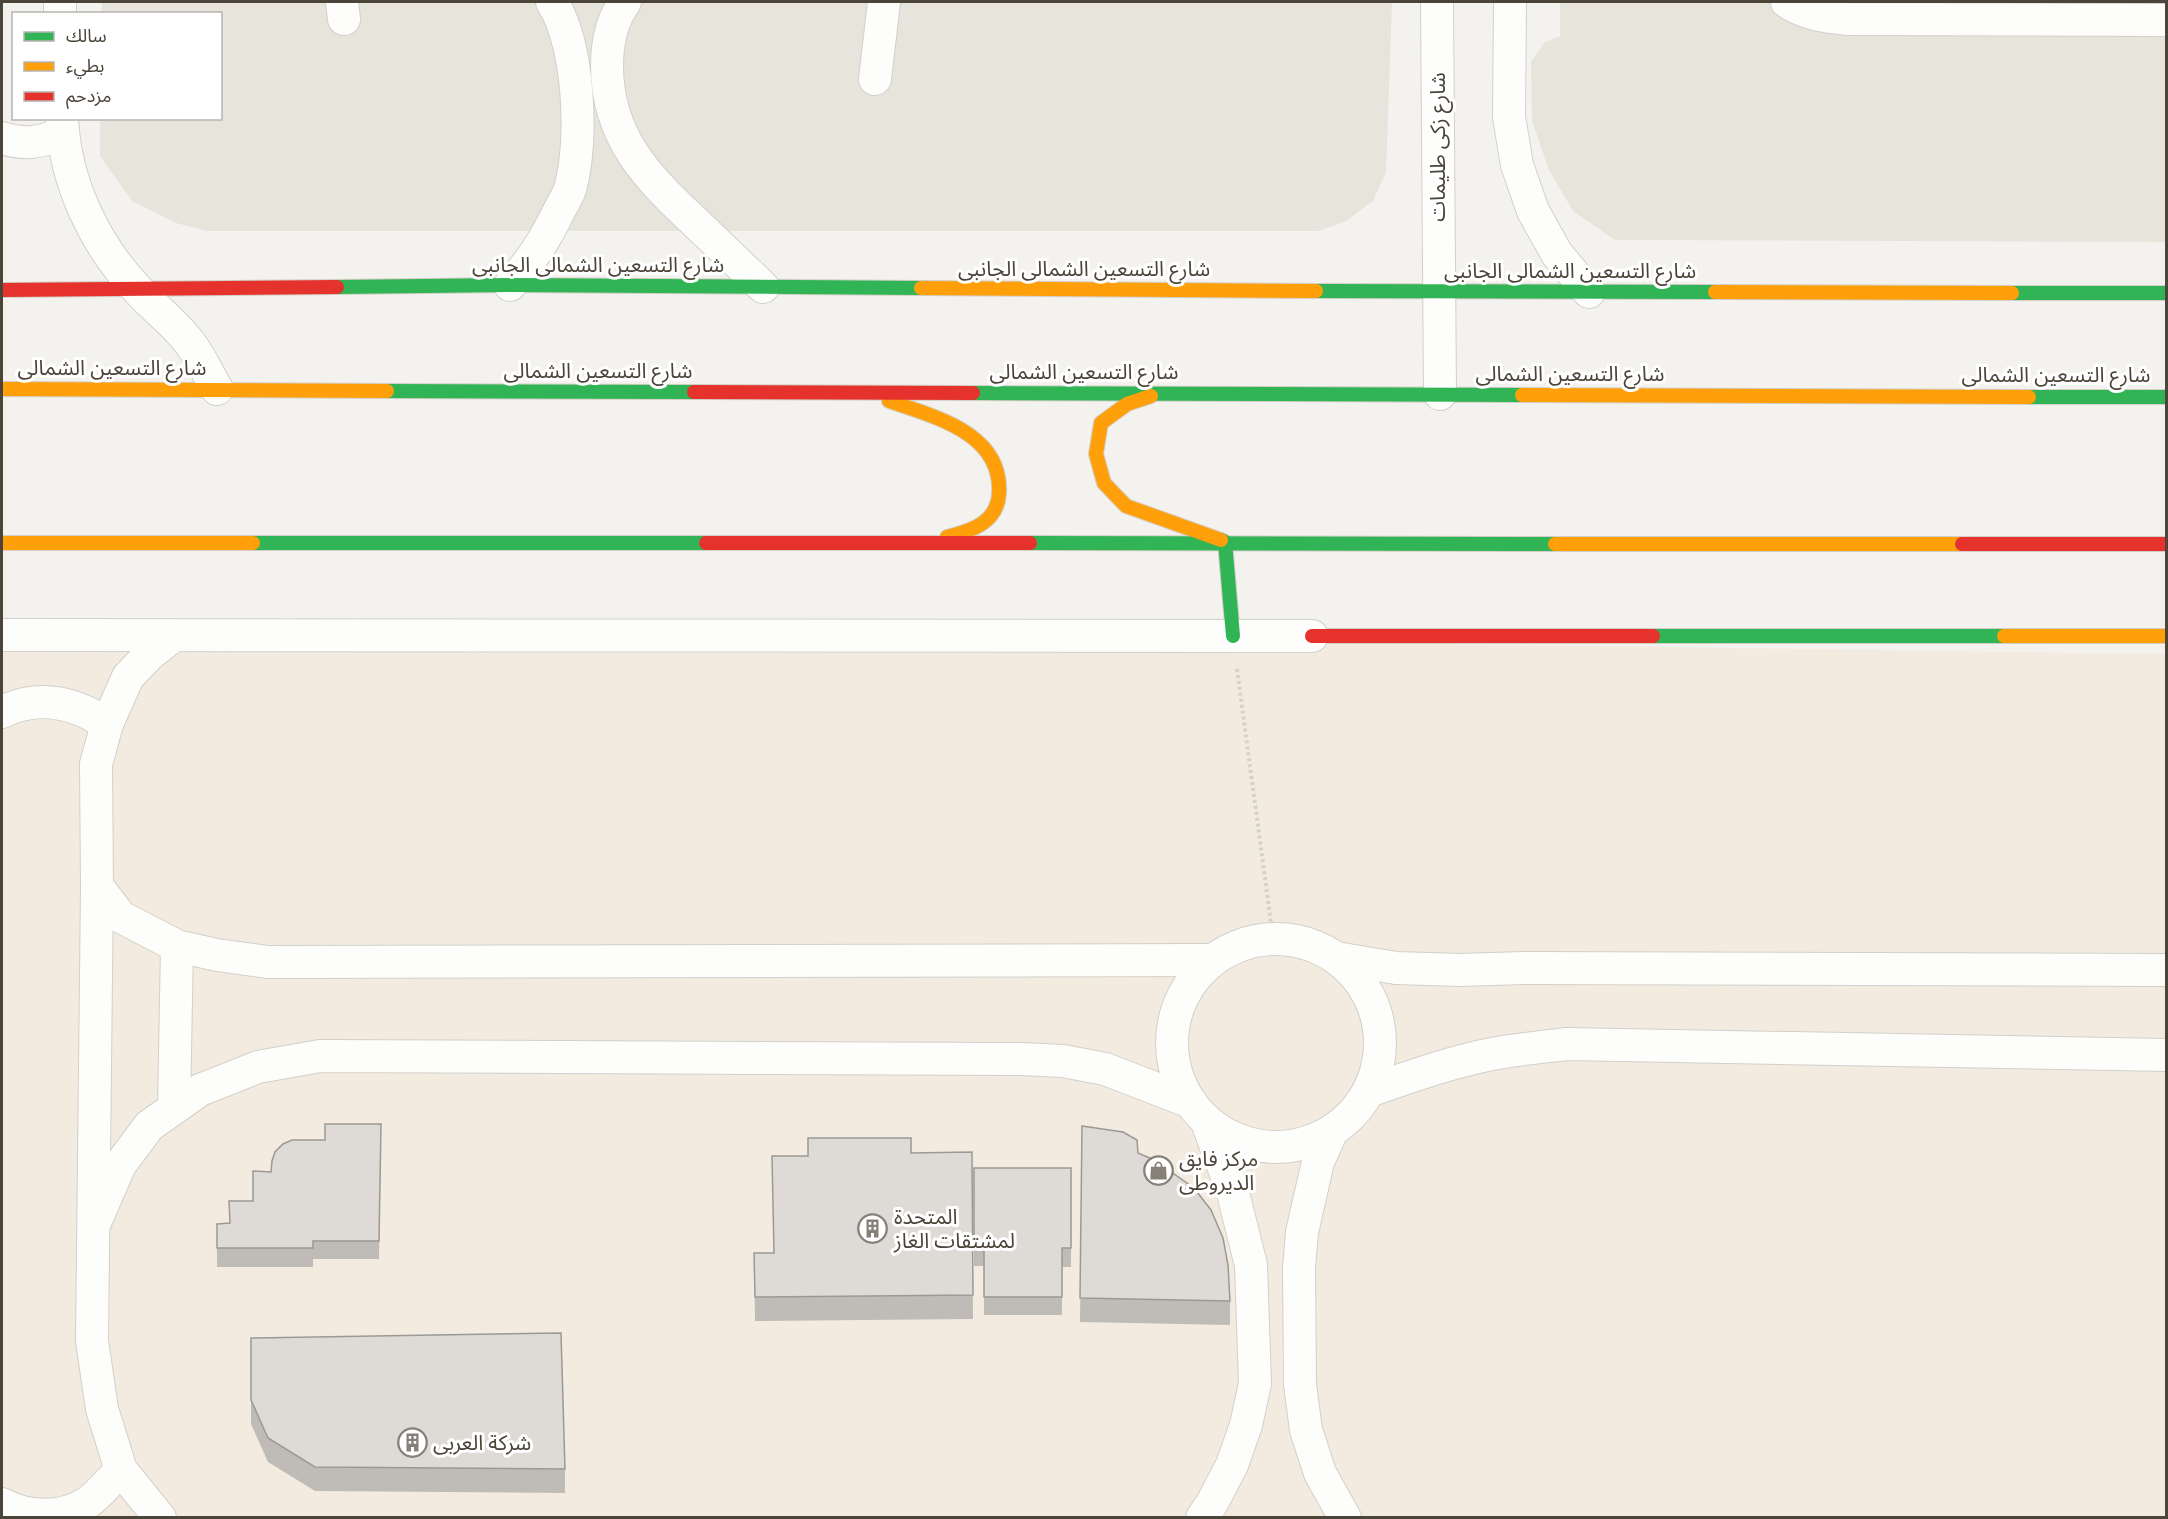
<svg xmlns="http://www.w3.org/2000/svg" width="2168" height="1519" viewBox="0 0 2168 1519" font-family="'Public Sans','Noto Sans Arabic',sans-serif">
  <rect width="100%" height="100%" fill="#f4f2ee"/>
  <!-- residential -->
  <g fill="#e7e4dc">
    <polygon points="102,2 1392,2 1386,172 1373,201 1346,221 1319,231 207,231 176,223 132,201 100,156 100,119 220,118 220,14 102,13"/>
    <polygon points="1560,2 2166,2 2166,242 1615,240 1573,211 1549,170 1532,121 1531,62 1545,42 1560,36"/>
  </g>
  <!-- commercial -->
  <polygon fill="#f3ebdf" points="2,624 2166,654 2166,1517 2,1518"/>
  <g fill="none" stroke-linecap="round" stroke-linejoin="round">
    <defs>
      <g id="street">
        <polyline points="342,2 344,19"/>
        <path d="M625,2C611,21 607,43 607,66C607,138 648,178 697,224C719,245 741,266 763,287"/>
        <polyline points="1437,2 1440,394"/>
        <polyline points="1510,2 1509,117 1517,165 1533,211 1557,254 1589,292"/>
        <path d="M1787,2C1805,14 1826,17 1848,19L2166,20"/>
        <polyline points="60,14 60,2"/>
        <polyline points="875,79 884,2"/>
        <path d="M62,118C65,182 94,244 138,290C154,308 175,323 189,342C200,356 208,374 217,389"/>
        <path d="M2,138C24,145 41,143 62,133"/>
        <path d="M510,285C532,260 545,240 560,209C563,203 568,196 570,189C584,141 579,43 552,2"/>
        <polyline points="2,635 1312,636"/>
        <path d="M2,712C39,694 74,702 107,724"/>
        <polyline points="97,886 121,917 177,946 217,955 268,962 1211,960"/>
        <circle cx="1276" cy="1043" r="104"/>
        <polyline points="1336,958 1396,968 1460,970 1524,968 2166,970"/>
        <path d="M1369,1091C1401,1080 1433,1068 1466,1060C1499,1051 1533,1048 1567,1044L2166,1055"/>
        <polyline points="174,1108 177,946"/>
        <polyline points="1332,1131 1318,1162 1302,1232 1299,1268 1300,1384 1306,1430 1320,1473 1345,1518"/>
        <polyline points="94,1225 120,1165 149,1126 200,1090 258,1067 320,1056 1021,1059 1063,1061 1105,1069 1188,1101"/>
        <path d="M2,1504C28,1518 62,1519 87,1503C100,1494 110,1480 121,1470"/>
        <polyline points="160,1518 121,1470 102,1409 92,1341 97,886 96,764 107,724 128,677 149,655 173,636"/>
        <polyline points="1202,1518 1212,1503 1232,1465 1246,1425 1255,1384 1251,1265 1233,1193 1207,1122"/>
      </g>
      <g id="fast">
        <polyline points="337,287 510,285 921,288"/>
        <polyline points="1316,291 1715,292"/>
        <polyline points="2012,293 2166,293"/>
        <polyline points="387,391 694,392"/>
        <polyline points="973,393 1522,395"/>
        <polyline points="2029,397 2166,397"/>
        <polyline points="1221,540 1225,542 1233,636"/>
        <polyline points="253,543 706,543"/>
        <polyline points="1030,543 1555,544"/>
        <polyline points="1653,636 2004,636"/>
      </g>
      <g id="slow">
        <polyline points="921,288 1316,291"/>
        <polyline points="1715,292 2012,293"/>
        <polyline points="2,389 387,391"/>
        <polyline points="1522,395 2029,397"/>
        <polyline points="1151,396 1127,404 1101,423 1096,454 1104,483 1126,506 1221,540"/>
        <path d="M889,401C935,417 1003,433 999,494C997,523 971,531 947,537"/>
        <polyline points="2,543 253,543"/>
        <polyline points="1555,544 1962,544"/>
        <polyline points="2004,636 2166,636"/>
      </g>
      <g id="jam">
        <polyline points="2,290 337,287"/>
        <polyline points="694,392 973,393"/>
        <polyline points="706,543 1030,543"/>
        <polyline points="1962,544 2166,544"/>
        <polyline points="1312,636 1653,636"/>
      </g>
    </defs>
    <!-- street casing -->
    <use href="#street" stroke="#d2d0cb" stroke-width="34"/>
    <!-- fast casing -->
    <use href="#fast" stroke="#d3cfc5" stroke-width="16"/>
    <!-- slow casing -->
    <use href="#slow" stroke="#d3cfc5" stroke-width="16"/>
    <!-- jam casing -->
    <use href="#jam" stroke="#d3cfc5" stroke-width="16"/>
    <!-- path -->
    <polyline stroke="#d3d2cc" stroke-width="4" stroke-dasharray="3 3" stroke-linecap="butt" points="1237,669 1273,938"/>
    <!-- street -->
    <use href="#street" stroke="#fdfdfc" stroke-width="32"/>
    <!-- fast -->
    <use href="#fast" stroke="#30b455" stroke-width="14"/>
    <!-- slow -->
    <use href="#slow" stroke="#ff9f0a" stroke-width="14"/>
    <!-- jam -->
    <use href="#jam" stroke="#e5322d" stroke-width="14"/>
  </g>
  <!-- wall -->
  <g fill="#bfbcb8">
    <polygon points="325,1124 381,1124 379,1259 313,1259 313,1267 217,1267 217,1224 229,1223 253,1201 271,1172 325,1140"/>
    <polygon points="1082,1126 1138,1153 1230,1301 1230,1325 1080,1322"/>
    <polygon points="972,1152 973,1319 755,1321 754,1253 773,1253 808,1156"/>
    <polygon points="974,1168 1071,1168 1071,1267 1062,1267 1062,1315 984,1315 984,1266 974,1266"/>
    <polygon points="251,1338 565,1469 565,1493 315,1491 268,1462 251,1424"/>
  </g>
  <!-- building -->
  <g fill="#dedbd6" stroke="#9b9996" stroke-width="1.5">
    <polygon points="325,1124 381,1124 379,1241 313,1241 313,1248 217,1248 217,1224 230,1223 229,1201 253,1201 253,1171 271,1172 272,1161 275,1152 283,1144 292,1140 325,1140"/>
    <polygon points="1082,1126 1123,1132 1137,1140 1138,1153 1154,1160 1194,1188 1211,1210 1223,1238 1228,1265 1230,1301 1080,1298"/>
    <polygon points="808,1138 911,1138 911,1153 972,1152 973,1295 755,1297 754,1253 774,1253 772,1156 808,1156"/>
    <polygon points="974,1168 1071,1168 1071,1248 1062,1248 1062,1297 984,1297 984,1248 974,1248"/>
    <polygon points="561,1333 565,1469 315,1467 268,1438 251,1400 251,1338"/>
  </g>
  <!-- icons -->
  <defs>
    <symbol id="shop-ring" viewBox="-11 -11 22 22"><circle r="9.5" fill="#fff" stroke="#868178" stroke-width="1.5"/><path d="M-5-2.5h2.3a2.7 3.5 0 0 1 5.4 0H5L5.5 6h-11ZM-1.5-2.5h3a1.5 2.3 0 0 0-3 0Z" fill="#868178"/></symbol>
    <symbol id="building-ring" viewBox="-11 -11 22 22"><circle r="9.5" fill="#fff" stroke="#868178" stroke-width="1.5"/><path d="M-4-6H4V6H1V3H-1V6H-4ZM-2.5-4.3h1.7v1.8h-1.7ZM.8-4.3h1.7v1.8H.8ZM-2.5-1h1.7V.8h-1.7ZM.8-1h1.7V.8H.8Z" fill="#868178"/></symbol>
  </defs>
  <g fill-rule="evenodd">
    <use href="#shop-ring" x="1142" y="1154" width="33" height="33"/>
    <use href="#building-ring" x="856" y="1212" width="33" height="33"/>
    <use href="#building-ring" x="396" y="1426" width="33" height="33"/>
  </g>
  <g text-anchor="middle" stroke-width="6" stroke-linejoin="round" paint-order="stroke">
    <!-- street labels -->
    <g font-size="21" fill="#4b4439" stroke="#fff">
      <text transform="translate(1438 147) rotate(-90)" y="7">شارع زكى طليمات</text>
      <text x="598" y="272">شارع التسعين الشمالى الجانبى</text>
      <text x="1084" y="276">شارع التسعين الشمالى الجانبى</text>
      <text x="1570" y="278">شارع التسعين الشمالى الجانبى</text>
      <text x="112" y="375">شارع التسعين الشمالى</text>
      <text x="598" y="378">شارع التسعين الشمالى</text>
      <text x="1084" y="379">شارع التسعين الشمالى</text>
      <text x="1570" y="381">شارع التسعين الشمالى</text>
      <text x="2056" y="382">شارع التسعين الشمالى</text>
    </g>
    <!-- poi labels -->
    <g font-size="21" fill="#4b4439" stroke="#fff" text-anchor="start">
      <text x="1179" y="1166">مركز فايق<tspan x="1179" dy="24">الديروطى</tspan></text>
      <text x="894" y="1224">المتحدة<tspan x="894" dy="24">لمشتقات الغاز</tspan></text>
      <text x="433" y="1450">شركة العربى</text>
    </g>
  </g>
  <!-- border -->
  <rect width="2168" height="1519" fill="none" stroke="#4b4439" stroke-width="6"/>
  <!-- legend -->
  <rect x="12" y="12" width="210" height="108" fill="#ffffff" stroke="#b7b4b0" stroke-width="1.5"/>
  <rect x="24" y="32" width="30" height="9" fill="#30b455" stroke="#b7b4b0" stroke-width="1.5"/>
  <text x="66" y="42" font-size="18" fill="#4b4439">سالك</text>
  <rect x="24" y="62" width="30" height="9" fill="#ff9f0a" stroke="#b7b4b0" stroke-width="1.5"/>
  <text x="66" y="72" font-size="18" fill="#4b4439">بطيء</text>
  <rect x="24" y="92" width="30" height="9" fill="#e5322d" stroke="#b7b4b0" stroke-width="1.5"/>
  <text x="66" y="102" font-size="18" fill="#4b4439">مزدحم</text>
</svg>
